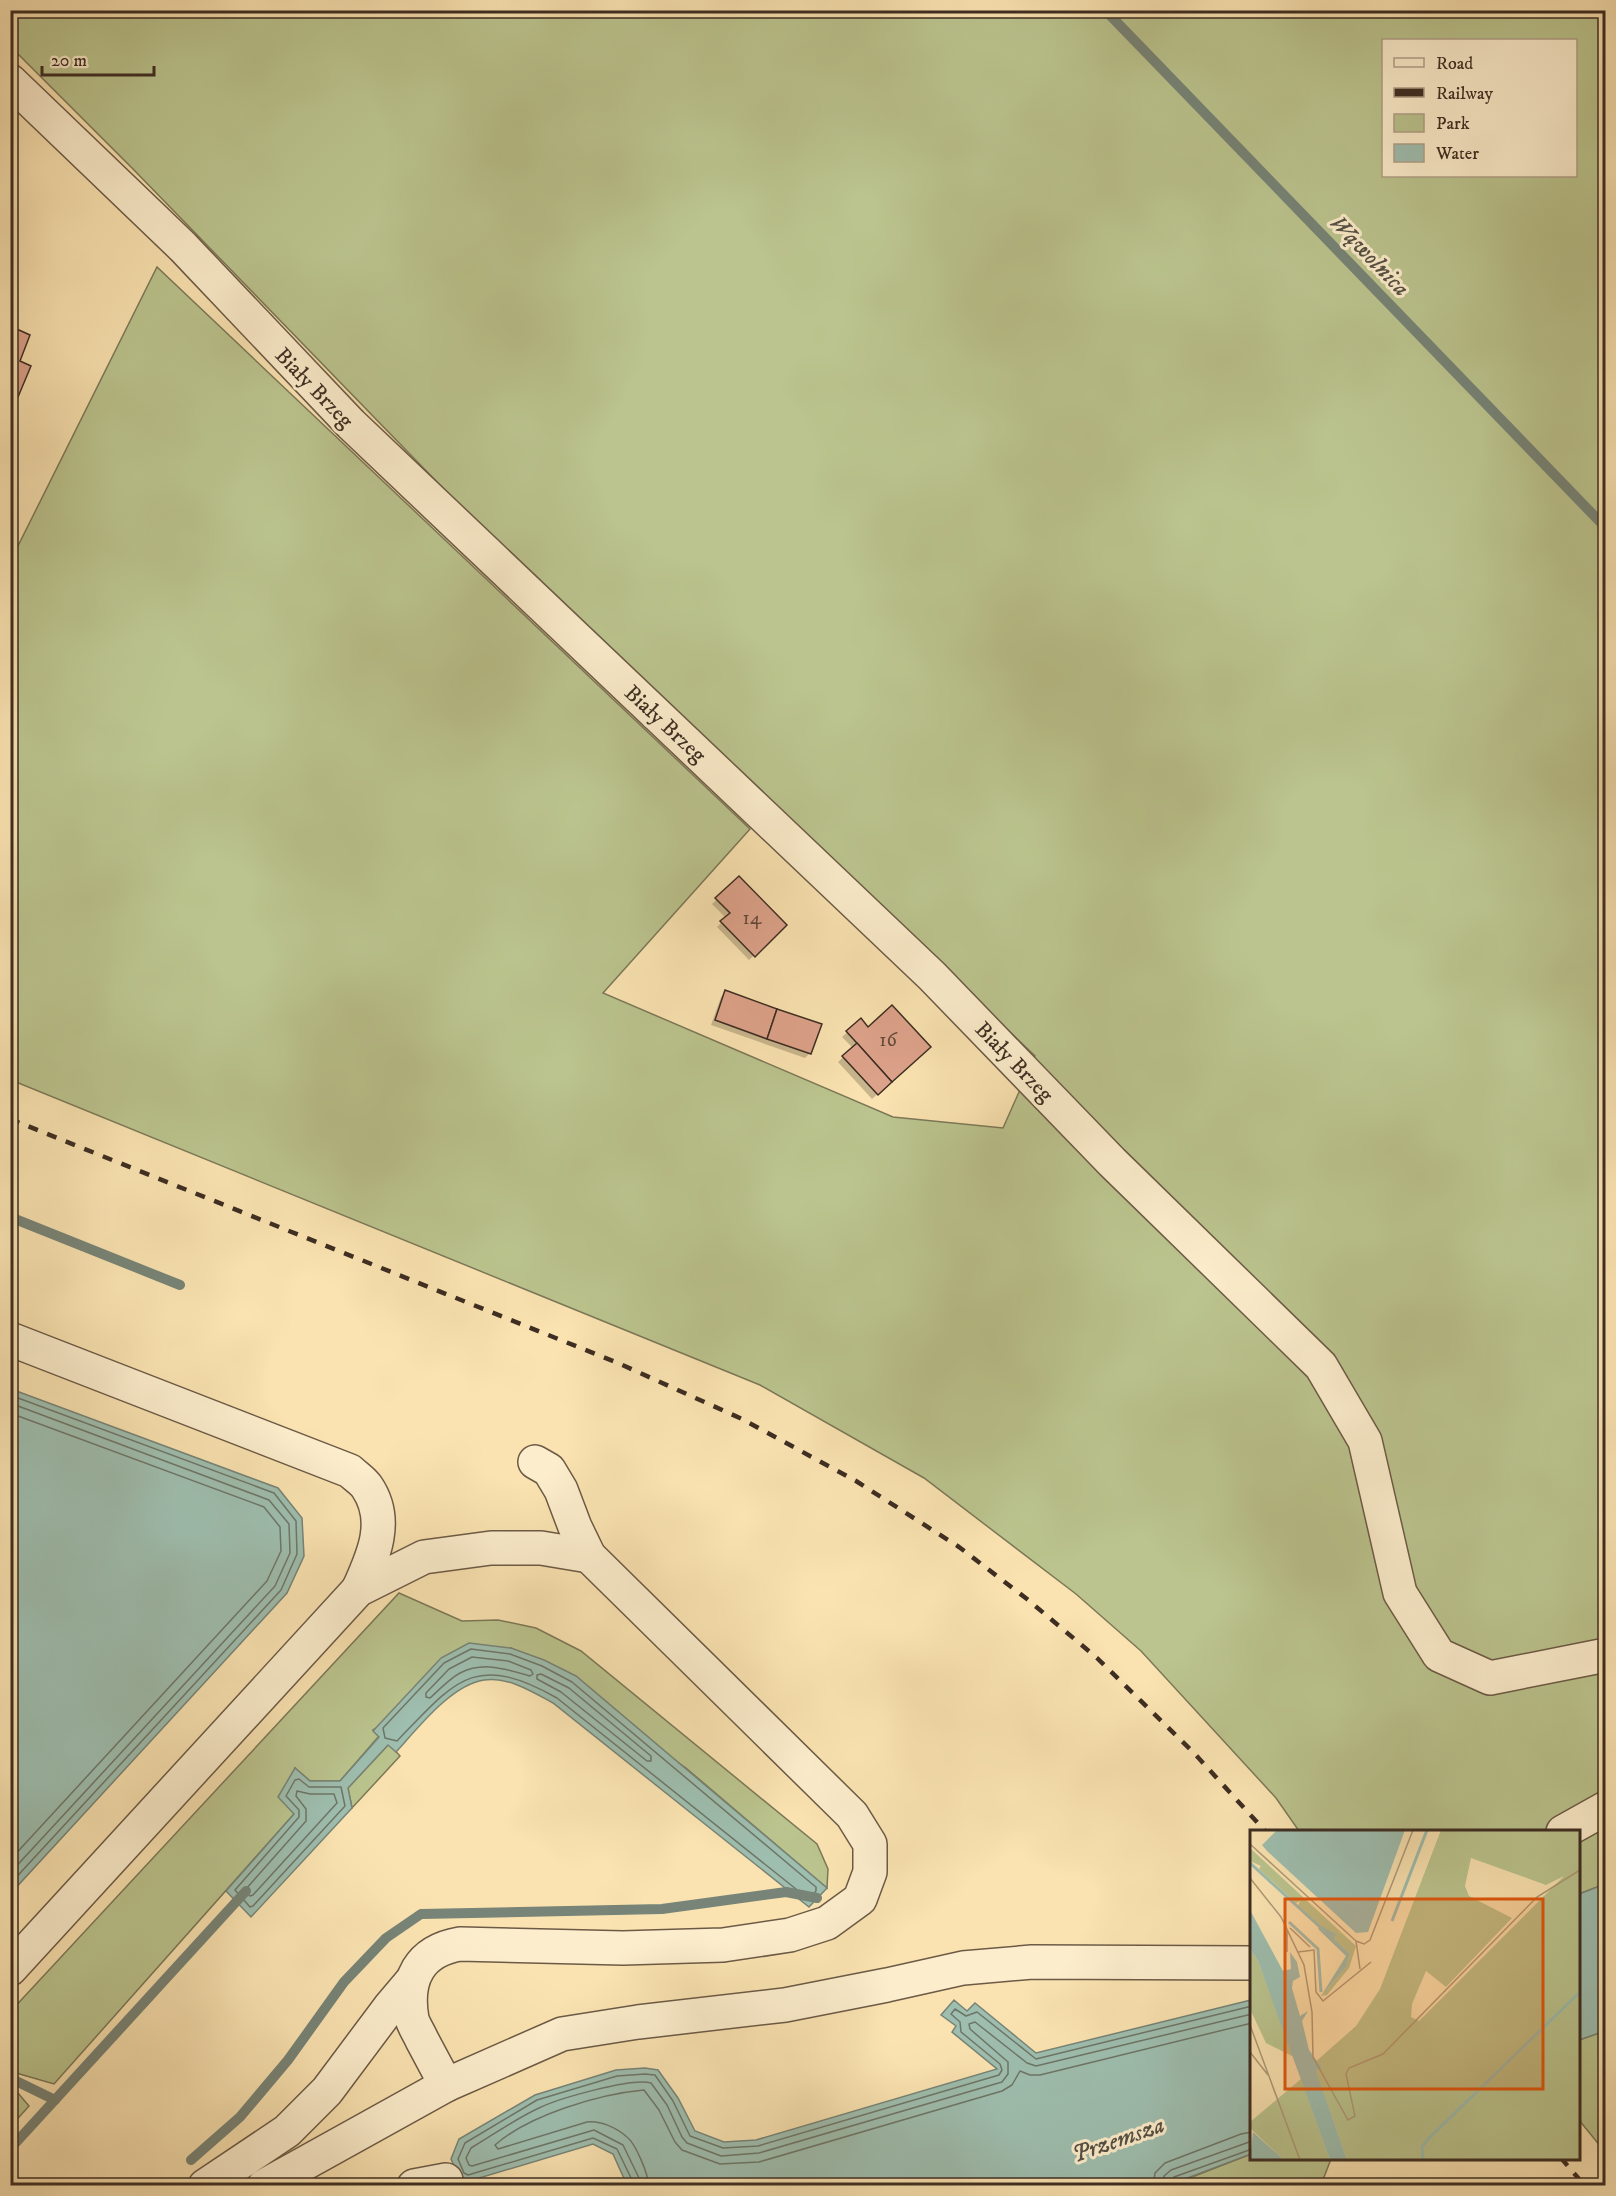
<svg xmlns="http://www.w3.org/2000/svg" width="1616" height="2196" viewBox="0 0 1616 2196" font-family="'IM FELL DW Pica',serif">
  <rect width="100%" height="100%" fill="#fae3b1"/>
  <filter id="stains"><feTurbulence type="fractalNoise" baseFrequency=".00333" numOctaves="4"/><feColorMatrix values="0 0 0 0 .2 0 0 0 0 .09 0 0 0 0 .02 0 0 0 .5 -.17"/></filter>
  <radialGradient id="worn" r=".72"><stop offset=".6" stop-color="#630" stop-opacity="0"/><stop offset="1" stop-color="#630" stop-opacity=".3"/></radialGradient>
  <!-- green -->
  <g fill="#bbc48e" stroke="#7c7858" stroke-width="1.5" fill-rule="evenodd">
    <path d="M11,11H1605V1884L1579,1894L1578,1832L1299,1831L1276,1798L1141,1651L1076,1594L924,1478L760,1385L11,1080L10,562L157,267L750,829L603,993L893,1117L1003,1128L1035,1056L472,518L134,170L11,47ZM1384,40H1576V176H1384Z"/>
    <polygon points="399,1593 462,1621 498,1620 536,1628 581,1651 817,1844 828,1869 827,1888 686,1768 511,1648 373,1730 379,1736 340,1781 310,1781 295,1768 294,1814 54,2084 16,2073 12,2086 29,2106 11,2126 10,2012"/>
    <polygon points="389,1744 400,1756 352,1808 348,1788"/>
    <polygon points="1605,2031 1606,2031 1605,2152 1579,2120 1579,2040"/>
    <polygon points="1251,2154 1252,2158 1331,2159 1321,2185 1169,2186"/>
  </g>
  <!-- water -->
  <g fill="#9ebeaf" stroke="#778477" stroke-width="1.5">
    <polygon points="11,1389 278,1488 302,1518 304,1556 287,1593 11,1893"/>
    <path d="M469,1643L511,1648L544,1660L576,1676L827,1888L809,1907L553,1703C533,1692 507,1676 484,1680C451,1685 418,1728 396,1752L388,1745L348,1788L352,1808L251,1917L226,1891L294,1814L278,1797L295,1768L310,1781H340L379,1737L373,1731L441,1658Z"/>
    <polygon points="1605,1884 1605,2031 1579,2040 1579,1894"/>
    <polygon points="954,2000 967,2011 975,2003 1036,2053 1251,2000 1251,2154 1169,2185 625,2185 626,2183 613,2154 593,2144 466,2182 459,2177 451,2159 459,2139 535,2095 616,2070 645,2068 658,2070 678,2098 695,2131 724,2142 756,2140 997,2069 952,2032 956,2026 941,2015"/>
  </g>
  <!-- shadow -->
  <g fill="#0003">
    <polygon points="10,328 17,396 10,402"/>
    <polygon points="739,878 785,925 749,960 717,927 726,918 712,904"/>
    <polygon points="726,992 810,1053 805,1058 711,1025 721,997"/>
    <polygon points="861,1020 868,1029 929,1047 872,1099 838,1062 853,1048 842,1037"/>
  </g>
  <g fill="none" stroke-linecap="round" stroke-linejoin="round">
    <!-- shore -->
    <g stroke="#6e7668" stroke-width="1.5">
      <polyline points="10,1395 274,1493 296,1521 297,1554 281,1590 10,1884"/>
      <polyline points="10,1403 269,1500 289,1524 290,1553 275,1586 10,1873"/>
      <polyline points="10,1413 264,1507 280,1527 281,1551 267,1581 10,1860"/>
      <path d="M471,1649L510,1654L542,1666L572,1682L811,1883L816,1887V1891L810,1897H806L557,1698C474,1651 455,1681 397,1741L385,1738L383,1728L444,1663Z"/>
      <path d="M472,1657L508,1661L531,1670L533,1674L530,1676C506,1669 483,1661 460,1673C449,1679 439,1690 430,1698L426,1697V1693L449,1669Z"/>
      <polygon points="541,1674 569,1688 651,1756 651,1761 647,1761 561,1692 537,1679 537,1675"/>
      <polygon points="299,1779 309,1787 341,1787 345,1806 253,1906 250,1907 235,1890 299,1817 299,1810 286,1796 295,1780"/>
      <polygon points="297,1791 310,1794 334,1794 337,1803 253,1895 250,1896 246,1892 246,1889 306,1821 306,1809 296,1796"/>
      <polyline points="632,2186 632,2180 617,2149 593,2138 468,2175 464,2173 458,2159 465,2143 537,2100 617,2076 645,2074 655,2075 673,2101 690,2136 723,2148 758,2146 999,2075 1002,2070 1000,2064 961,2032 960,2022 951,2014 955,2009 966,2016 977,2012 1036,2059 1252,2006"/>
      <path d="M639,2186V2178L623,2145L594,2130L472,2166L469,2165L466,2158L471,2148C493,2135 515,2119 539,2108C557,2099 633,2077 651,2083L667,2105L682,2137L687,2143L721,2156L759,2153L1002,2082L1008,2074V2062L970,2029L969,2024L975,2022L1027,2063L1036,2066L1252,2014"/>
      <path d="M649,2186C648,2174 636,2144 627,2137C617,2128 600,2120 587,2122L498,2149L495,2145C529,2115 599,2094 644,2090L659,2110L675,2142L682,2150L720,2164L759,2162L1002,2091L1012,2085L1020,2071L1030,2075H1040L1252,2023"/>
      <polyline points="1153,2186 1155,2173 1165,2163 1241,2134 1252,2132"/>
      <polyline points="1162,2186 1164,2176 1171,2170 1252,2141"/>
      <polyline points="1170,2186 1170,2181 1174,2177 1252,2149"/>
    </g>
    <!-- stream -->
    <g stroke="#778477" stroke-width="10">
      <polyline points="1105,10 1606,528"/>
      <polyline points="10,1217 180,1285"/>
      <polyline points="14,2080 55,2100"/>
      <polyline points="10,2149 246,1891"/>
      <polyline points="191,2160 240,2117 288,2060 344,1982 386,1938 421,1914 662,1909 786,1892 817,1898"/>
    </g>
  </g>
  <!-- building -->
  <g fill="#dda28a" stroke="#3d2d22" stroke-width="1.5">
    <polygon points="10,326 30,335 20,361 31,366 18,397 10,393"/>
    <polygon points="739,876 787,925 755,957 720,921 730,913 715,898"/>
    <polygon points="725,990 777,1009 767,1039 715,1020"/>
    <polygon points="892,1005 931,1047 892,1082 846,1031 861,1018 868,1027"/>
    <polygon points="777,1009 822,1024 811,1054 767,1039"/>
    <polygon points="857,1043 892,1082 878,1095 842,1056"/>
  </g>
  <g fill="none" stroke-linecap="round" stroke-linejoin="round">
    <defs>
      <g id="minor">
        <polyline points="10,81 183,247 351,424 932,976 1112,1162 1321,1366 1365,1441 1400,1593 1439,1655 1490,1678 1606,1655"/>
        <path d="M10,1339L350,1471C355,1476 363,1481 367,1487C390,1521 373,1557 358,1590"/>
        <polyline points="1563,1832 1606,1808"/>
        <polyline points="10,1969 358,1590 424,1557 491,1548 541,1548 589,1556"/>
        <path d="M446,2085C438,2070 430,2055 422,2040C419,2033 414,2026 412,2019C405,1979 419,1951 460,1944L623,1948L723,1945L790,1935L827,1923L860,1899L870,1872V1844L852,1815L589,1556L575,1527L561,1490L549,1470L535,1462"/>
        <polyline points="205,2186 287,2131 327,2091 389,2008 411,1982"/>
        <polyline points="264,2186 446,2085 562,2034 638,2022 785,2005 887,1985 963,1968 1032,1962 1252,1963"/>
        <polyline points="414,2186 446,2180"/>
      </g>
    </defs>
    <!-- minor casing -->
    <use href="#minor" stroke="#6c5a46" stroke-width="36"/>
    <!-- minor -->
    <use href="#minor" stroke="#fcedcc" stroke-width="33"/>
    <!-- rail -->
    <g stroke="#3d2d22" stroke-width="4.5" stroke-dasharray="10 10" stroke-linecap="butt">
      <polyline points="10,1119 618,1363 742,1419 856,1481 959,1547 1027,1599 1097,1658 1194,1753 1266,1832"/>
      <polyline points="1561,2158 1585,2186"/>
    </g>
  </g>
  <g text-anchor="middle" stroke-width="6" stroke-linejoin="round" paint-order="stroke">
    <!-- number labels -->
    <g font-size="20" fill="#654a3c">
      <text x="752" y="924">14</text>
      <text x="888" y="1046">16</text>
    </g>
    <!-- street labels -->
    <g font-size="22" fill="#3d2d22" stroke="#fcedcc">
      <text transform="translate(315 387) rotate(46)" y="8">Biały Brzeg</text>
      <text transform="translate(666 723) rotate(43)" y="8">Biały Brzeg</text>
      <text transform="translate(1015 1061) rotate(46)" y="8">Biały Brzeg</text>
    </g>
    <!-- water labels -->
    <g font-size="24" font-style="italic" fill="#555145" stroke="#fcedcc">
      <text transform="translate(1370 255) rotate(46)" y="8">Wąwolnica</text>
      <text transform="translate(1118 2139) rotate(-19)" y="8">Przemsza</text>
    </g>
  </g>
  <!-- overview -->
  <g transform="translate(1250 1830)">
    <rect width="330" height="330" fill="#fae3b1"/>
    <path d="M191,0H330V330H97L63,234L106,196L130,159ZM221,28L296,55L314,46L169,191L161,187L162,174L176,141L196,157L262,88L219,66L215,56ZM0,18L106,116L99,138L77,165L71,166L96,137L100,124L48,76L50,71L46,73L9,39L11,36L0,31ZM0,119L8,131L44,227L16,213L0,179ZM51,249L80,330H34L0,298V292Z" fill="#bbc48e" fill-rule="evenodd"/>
    <path d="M27,0H155L118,102L106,103L17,21L12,15ZM0,80L33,141L41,139L40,122L47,132L50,147L43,151L42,158L50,186L58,181L52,191L59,220L72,238L66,241L97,330H80L8,131L0,119ZM71,96L86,104L84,109L100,124L96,137L71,166L96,126L68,99ZM3,302L34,330H0Z" fill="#9ebeaf"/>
    <path fill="none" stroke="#9ebeaf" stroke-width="3" d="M0,33L71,98M142,91L177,0M39,92L68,119L71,162M173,330L172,317L178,309L330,162"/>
    <path fill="none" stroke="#ae9a78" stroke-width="1.5" d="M0,14L106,111L110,139M0,48L31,87L54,135L62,182L63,227L98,290L105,286L96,244L99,238L133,224L287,67L330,40M40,98L60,117M37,101V122M106,111L114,114L120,110L163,0M48,122L64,120L66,162L73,171L121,132M0,195L50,330M0,222L18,245"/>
    <path fill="#df570d" fill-opacity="0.15" stroke="#df570d" stroke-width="3" d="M35,69H293V259H35Z"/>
    <rect width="330" height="330" fill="none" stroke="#3d2d22" stroke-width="3"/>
  </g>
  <!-- margin -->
  <rect width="1616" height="2196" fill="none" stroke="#fae3b1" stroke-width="36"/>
  <rect x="12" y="12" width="1592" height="2172" fill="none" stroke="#3d2d22" stroke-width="3"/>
  <rect x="18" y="18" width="1580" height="2160" fill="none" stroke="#3d2d22" stroke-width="1.5"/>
  <!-- legend -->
  <rect x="1382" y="39" width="195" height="138" fill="#fcedcc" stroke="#b0a088" stroke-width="1.5"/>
  <rect x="1394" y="58" width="30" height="9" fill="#fcedcc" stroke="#b0a088" stroke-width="1.5"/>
  <text x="1436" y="69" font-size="18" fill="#3d2d22">Road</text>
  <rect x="1394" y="88" width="30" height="9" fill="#3d2d22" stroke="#b0a088" stroke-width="1.5"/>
  <text x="1436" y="99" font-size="18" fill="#3d2d22">Railway</text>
  <rect x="1394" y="114" width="30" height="18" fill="#bbc48e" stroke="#b0a088" stroke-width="1.5"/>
  <text x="1436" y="129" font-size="18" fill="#3d2d22">Park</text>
  <rect x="1394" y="144" width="30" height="18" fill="#9ebeaf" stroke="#b0a088" stroke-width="1.5"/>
  <text x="1436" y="159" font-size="18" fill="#3d2d22">Water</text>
  <!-- scale -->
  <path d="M42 66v9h112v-9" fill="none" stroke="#3d2d22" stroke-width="3"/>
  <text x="51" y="66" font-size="18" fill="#3d2d22" stroke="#fcedcc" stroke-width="4.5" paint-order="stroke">20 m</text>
  <rect width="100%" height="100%" filter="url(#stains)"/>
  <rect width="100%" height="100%" fill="url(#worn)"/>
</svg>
